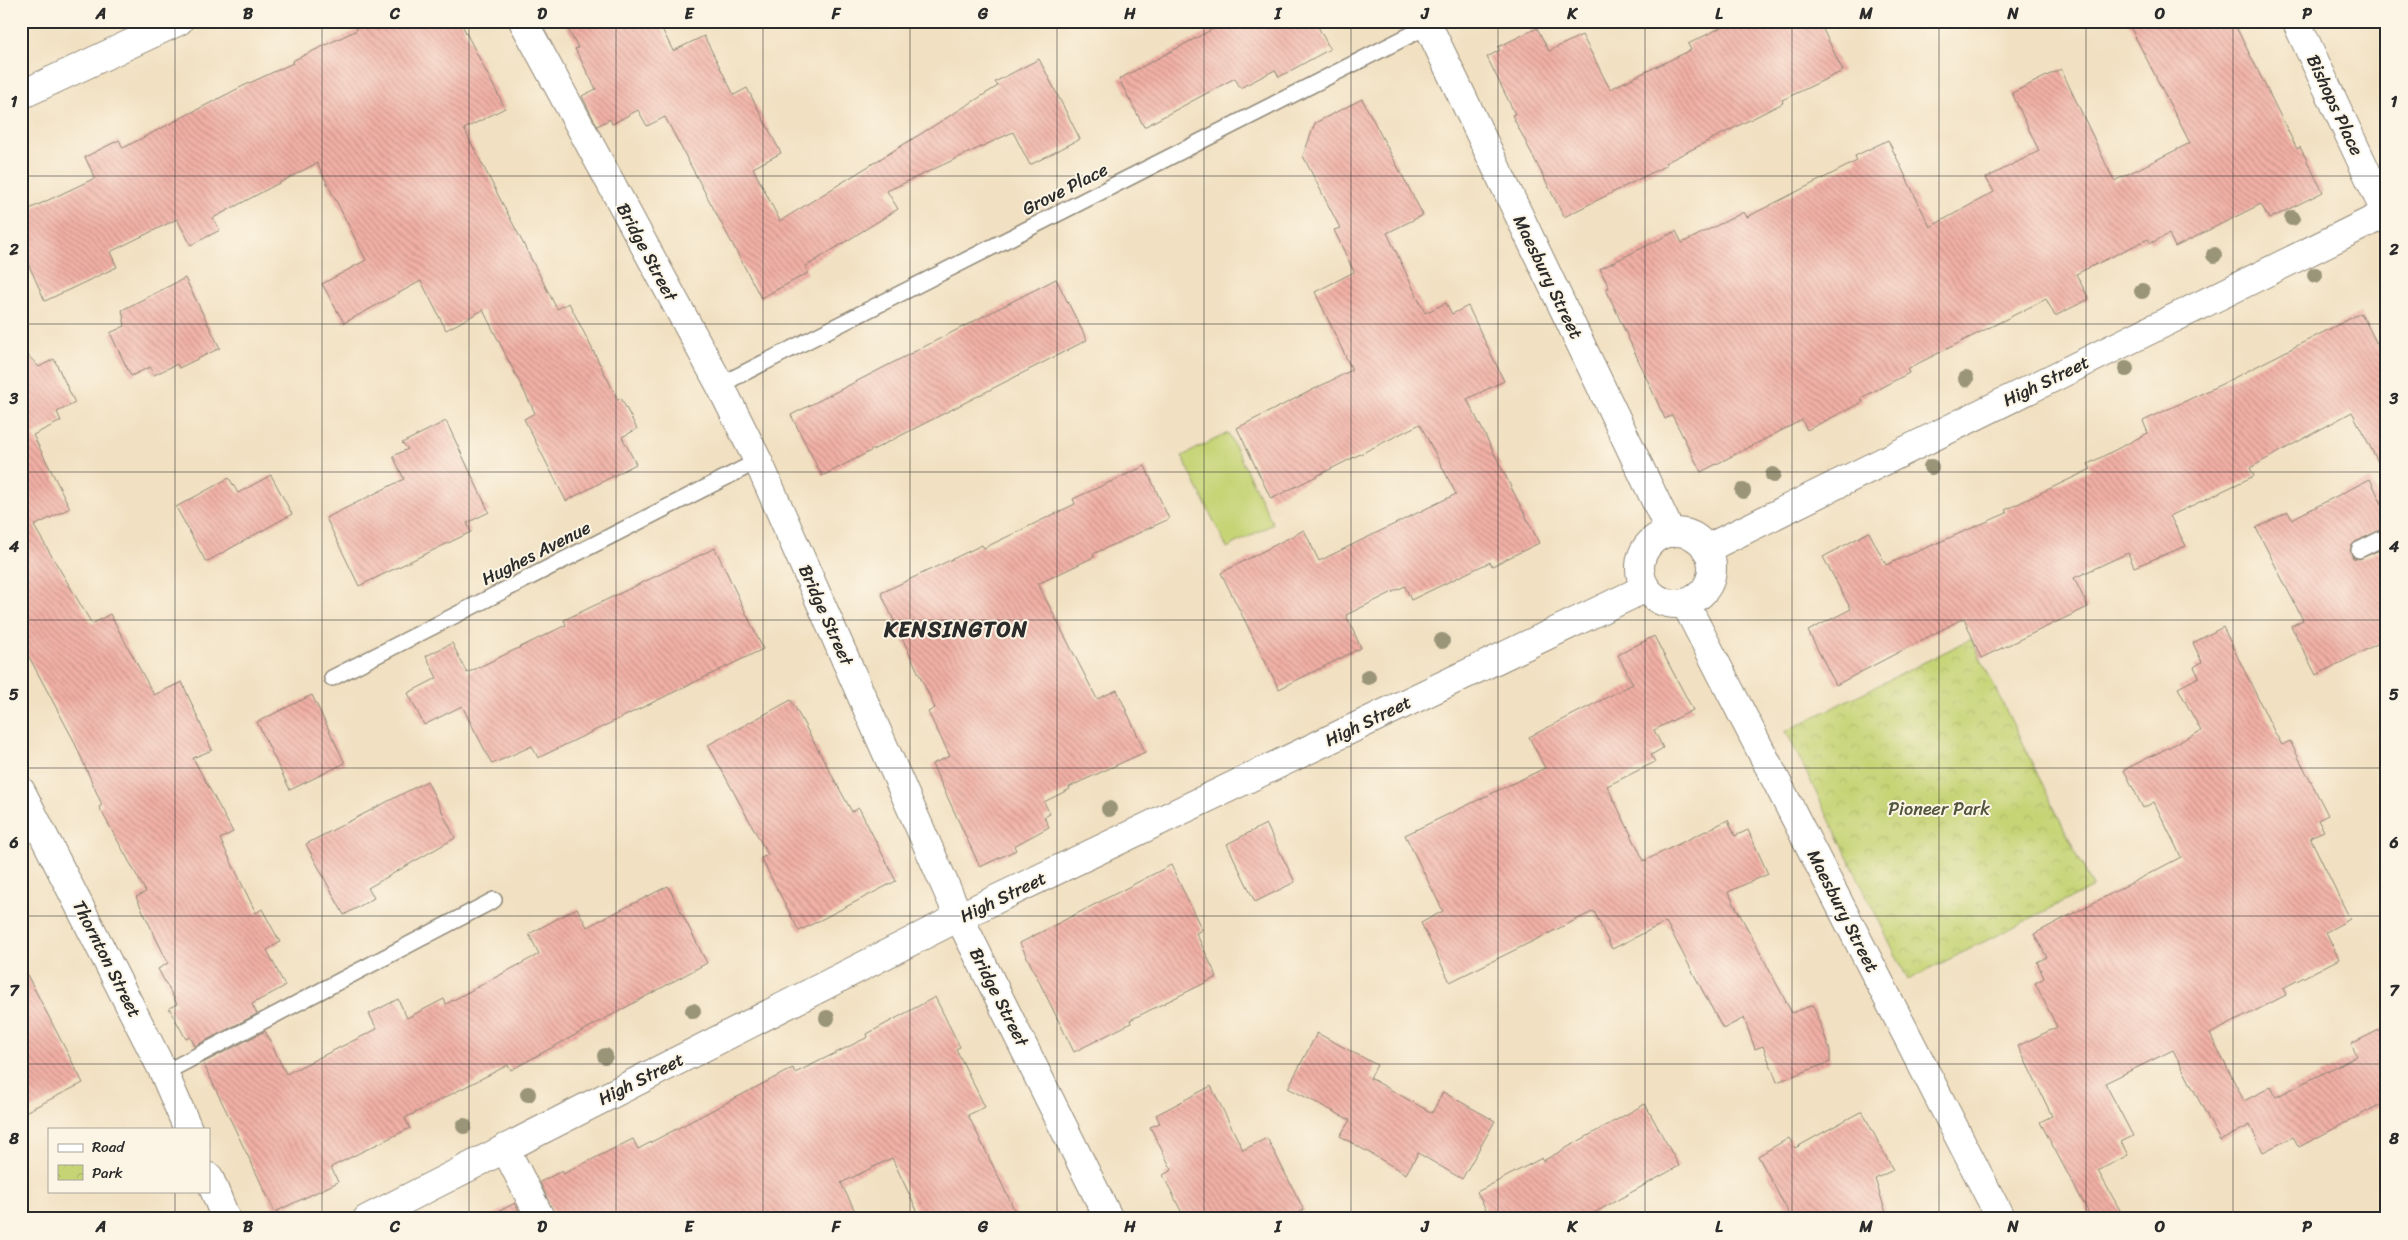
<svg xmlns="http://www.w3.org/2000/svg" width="2408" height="1240" viewBox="0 0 2408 1240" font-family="Sriracha,sans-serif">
  <defs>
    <pattern id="park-crowns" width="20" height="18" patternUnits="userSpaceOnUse" patternTransform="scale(1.25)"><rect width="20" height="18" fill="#c6d476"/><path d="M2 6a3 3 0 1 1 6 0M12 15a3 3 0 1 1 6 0" fill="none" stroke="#aab666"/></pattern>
    <pattern id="building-back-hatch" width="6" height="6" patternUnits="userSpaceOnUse" patternTransform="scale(1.25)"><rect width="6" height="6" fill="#f2b0a6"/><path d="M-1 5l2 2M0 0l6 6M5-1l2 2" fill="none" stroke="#c48f87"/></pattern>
  </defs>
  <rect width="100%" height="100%" fill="#fcf5e5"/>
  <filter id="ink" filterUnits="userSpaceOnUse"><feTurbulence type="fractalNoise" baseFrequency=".02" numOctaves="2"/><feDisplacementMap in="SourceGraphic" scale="10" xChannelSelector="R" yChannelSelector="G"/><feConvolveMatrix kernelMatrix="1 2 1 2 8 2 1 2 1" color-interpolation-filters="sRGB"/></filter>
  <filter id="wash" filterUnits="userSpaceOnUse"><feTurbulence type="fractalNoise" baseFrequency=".0096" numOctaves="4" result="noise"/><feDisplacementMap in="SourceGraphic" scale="20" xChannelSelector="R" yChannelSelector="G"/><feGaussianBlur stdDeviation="1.12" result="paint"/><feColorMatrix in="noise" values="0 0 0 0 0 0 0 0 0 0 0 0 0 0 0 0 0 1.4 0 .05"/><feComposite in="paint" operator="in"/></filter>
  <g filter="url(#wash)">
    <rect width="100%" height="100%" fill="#f1e0c1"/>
    <!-- park -->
    <polygon fill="url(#park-crowns)" stroke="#788050" points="1971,639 2093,887 1908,980 1786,731"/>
    <!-- pitch -->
    <polygon fill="#c6d476" stroke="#788050" points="1228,433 1273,524 1227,548 1182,456"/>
    <g id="blocks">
      <!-- building -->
      <g fill="url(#building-back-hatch)">
        <polygon points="352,21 460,21 505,108 464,129 557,309 569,303 618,400 621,398 637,429 622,437 636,464 566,501 524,419 535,413 483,310 446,330 421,281 344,323 322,284 366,260 317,163 213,218 220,230 191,245 177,219 110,252 117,267 45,301 21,248 21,213 95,178 85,157 119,140 123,148 239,88 293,63 292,61 357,30"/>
        <polygon points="564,21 658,21 673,51 704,36 734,95 747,88 781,153 753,168 780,221 998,86 995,82 1039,59 1080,139 1030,165 1013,132 887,191 898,209 805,267 808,273 761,298 665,117 647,126 638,110 612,124 610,119 597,126 582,96 596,89 575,49 578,48"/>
        <polygon points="1228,21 1315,21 1330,49 1279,77 1275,70 1240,88 1235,78 1144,127 1119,79"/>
        <polygon points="1734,21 1819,21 1843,71 1782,100 1783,103 1665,163 1667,165 1564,217 1512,115 1515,114 1487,57 1500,50 1498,47 1537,28 1549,51 1582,35 1610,89 1691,50 1688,44"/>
        <polygon points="2127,21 2233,21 2297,149 2300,147 2323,192 2269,219 2261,204 2175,247 2169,234 2151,243 2148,239 2076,274 2089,299 2055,316 2046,299 1907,369 1909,373 1861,398 1863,402 1807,430 1802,420 1701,472 1672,415 1665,419 1606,289 1609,288 1600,269 1676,231 1682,243 1744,212 1747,217 1857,161 1855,156 1888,140 1930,227 1994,192 1986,178 2039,151 2012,93 2061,69 2114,181 2190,143"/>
        <polygon points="1362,99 1423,215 1387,233 1425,313 1446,303 1452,314 1468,306 1504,381 1467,399 1539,543 1492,566 1490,562 1411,600 1405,586 1346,615 1361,648 1279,689 1221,573 1304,530 1319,561 1456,494 1420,424 1271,499 1237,428 1352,370 1315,292 1354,272 1334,230 1340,228 1303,156 1315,123"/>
        <polygon points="185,278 220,348 179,368 177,364 154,375 150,367 131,376 110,333 125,326 122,310"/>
        <polygon points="1056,279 1087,340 822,476 791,415"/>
        <polygon points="2361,313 2387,363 2387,479 2352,412 2250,468 2254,476 2170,516 2186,546 2134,567 2128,553 2074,578 2088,607 1981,658 1964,618 1836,685 1808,631 1851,609 1823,557 1869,532 1886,565 2007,513 2005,510 2091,469 2088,464 2148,433 2143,421 2222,384"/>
        <polygon points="21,348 39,367 54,359 75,403 57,412 61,421 33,435 70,508 34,526 92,624 110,614 154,695 182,682 212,750 193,758 233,832 220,839 256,913 262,909 280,942 267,950 285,986 252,1004 257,1014 195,1046 190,1037 186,1039 169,1008 177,1004 158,969 168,963 136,897 146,892 99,807 102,805 73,739 21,642"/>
        <polygon points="446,421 489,512 467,523 471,532 359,586 326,518 404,479 393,456 408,449 402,443"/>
        <polygon points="1145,466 1169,519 1093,554 1094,557 1038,584 1097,699 1117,690 1145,752 1069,787 1070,789 1044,802 1050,814 1044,817 1049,827 1014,846 1016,850 980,867 932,764 950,756 928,712 935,708 881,593 982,545 984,548 1075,504 1073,499"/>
        <polygon points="271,475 292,514 206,562 176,507 229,478 238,493"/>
        <polygon points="2370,479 2387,514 2387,527 2355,542 2350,550 2353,558 2359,559 2387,547 2387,639 2316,675 2291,626 2303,620 2256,528 2288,512 2292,519"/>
        <polygon points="715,548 763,649 538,758 532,746 492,764 462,706 424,725 408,693 437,678 426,656 452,643 467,673 566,625 564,620"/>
        <polygon points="2223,627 2274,731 2282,745 2290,741 2328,815 2318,820 2324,831 2310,837 2350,919 2326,932 2339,959 2283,988 2286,995 2210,1034 2244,1101 2271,1087 2276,1097 2357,1056 2351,1044 2387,1026 2387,1111 2383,1103 2299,1147 2293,1137 2263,1152 2250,1125 2220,1141 2173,1050 2105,1083 2133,1136 2121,1142 2128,1155 2098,1171 2125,1219 2092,1219 2040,1122 2052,1116 2018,1046 2057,1027 2035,983 2044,978 2037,962 2047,957 2034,934 2181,857 2154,802 2143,808 2124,770 2201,731 2178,688 2199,677 2194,667 2202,662 2193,643"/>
        <polygon points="1654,636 1693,710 1654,730 1663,748 1651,755 1655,762 1607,786 1644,861 1728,820 1735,836 1748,830 1768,874 1728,892 1792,1013 1813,1005 1830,1050 1830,1062 1777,1082 1763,1046 1755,1049 1744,1018 1723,1029 1666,922 1612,949 1594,911 1450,982 1421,923 1443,911 1405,835 1545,768 1529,737 1633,684 1618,655"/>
        <polygon points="312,695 345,763 290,790 257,722"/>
        <polygon points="791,700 852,812 859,808 896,881 799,931 761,858 768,855 708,745"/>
        <polygon points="427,781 455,838 368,888 374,898 344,915 306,844"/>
        <polygon points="1266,824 1295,882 1255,902 1227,844"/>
        <polygon points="1171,865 1202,930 1196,933 1217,977 1130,1020 1131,1023 1074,1052 1020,943"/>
        <polygon points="668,886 707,963 511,1070 508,1065 405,1118 410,1128 331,1167 338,1182 275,1212 203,1063 265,1031 286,1074 377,1029 369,1014 398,999 407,1018 444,999 446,1004 539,954 529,934 577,908 587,927"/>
        <polygon points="21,963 83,1083 21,1114"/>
        <polygon points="935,997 960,1047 956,1049 985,1107 968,1115 1019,1219 921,1219 892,1158 841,1183 859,1219 556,1219 540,1182 562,1171 563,1174 633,1139 638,1149 793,1068 795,1073 868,1037 867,1034"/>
        <polygon points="1317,1033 1377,1065 1370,1078 1432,1113 1443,1092 1495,1121 1462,1179 1418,1153 1406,1174 1340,1136 1350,1120 1288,1088"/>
        <polygon points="1211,1086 1243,1150 1267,1138 1304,1210 1287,1219 1185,1219 1163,1175 1172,1170 1150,1127 1160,1123 1156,1115"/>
        <polygon points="1645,1104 1679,1166 1583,1219 1491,1219 1477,1192 1542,1158 1543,1161"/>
        <polygon points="1862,1111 1893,1170 1875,1179 1888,1219 1792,1219 1758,1156 1789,1138 1795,1148"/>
        <polygon points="515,1203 523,1219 484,1219"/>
      </g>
    </g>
  </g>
  <g filter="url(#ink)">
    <use href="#blocks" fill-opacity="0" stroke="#8e8676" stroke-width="1"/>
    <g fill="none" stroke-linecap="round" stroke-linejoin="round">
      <defs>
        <g id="lane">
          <polyline points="720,385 1428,26"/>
          <polyline points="2359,550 2387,536"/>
          <polyline points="332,678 758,461"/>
          <polyline points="164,1073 494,900"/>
        </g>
        <g id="street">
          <polyline points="523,21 720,385 758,461 959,917 1109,1219"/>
          <polyline points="1426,21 1671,533"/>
          <polyline points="2296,21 2387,216"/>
          <polyline points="21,95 179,21"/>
          <circle cx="1676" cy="568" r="36"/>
          <polyline points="1706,549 2387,213"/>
          <polyline points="1685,603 2001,1219"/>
          <polyline points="21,791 164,1073 188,1129"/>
          <polyline points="505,1148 541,1219"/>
          <polyline points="209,1177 226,1219"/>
          <polyline points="367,1219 959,917 1646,588"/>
        </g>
      </defs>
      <!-- lane casing -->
      <use href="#lane" stroke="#8e8676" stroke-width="18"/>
      <!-- street casing -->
      <use href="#street" stroke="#8e8676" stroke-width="30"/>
      <!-- lane -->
      <use href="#lane" stroke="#fff" stroke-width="15"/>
      <!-- street -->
      <use href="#street" stroke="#fff" stroke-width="28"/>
    </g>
    <!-- trees -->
    <g fill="#9a9479">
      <circle cx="2292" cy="218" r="8"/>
      <circle cx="2214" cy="255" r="8"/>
      <circle cx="2315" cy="275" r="8"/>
      <circle cx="2142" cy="291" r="8"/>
      <circle cx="2126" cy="369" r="8"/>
      <circle cx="1966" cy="379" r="8"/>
      <circle cx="1931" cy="467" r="8"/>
      <circle cx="1773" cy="475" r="8"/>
      <circle cx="1743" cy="491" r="8"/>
      <circle cx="1442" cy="641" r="8"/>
      <circle cx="1368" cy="677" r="8"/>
      <circle cx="1109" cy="809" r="8"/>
      <circle cx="693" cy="1011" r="8"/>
      <circle cx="827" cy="1018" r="8"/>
      <circle cx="605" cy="1056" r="8"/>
      <circle cx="528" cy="1094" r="8"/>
      <circle cx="464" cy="1126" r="8"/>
    </g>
  </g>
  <!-- grid -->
  <path fill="none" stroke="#2b2b2b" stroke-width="1" stroke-opacity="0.55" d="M175,21V1129M322,21V1219M469,21V1219M616,21V1219M763,21V1219M910,21V1219M1057,21V1219M1204,21V1219M1351,21V1219M1498,21V1219M1645,21V1219M1792,21V1219M1939,21V1219M2086,21V1219M2233,21V1219M21,176H2387M21,324H2387M21,472H2387M21,620H2387M21,768H2387M21,916H2387M21,1064H2387M175,1191V1219"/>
  <g text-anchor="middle" stroke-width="4" stroke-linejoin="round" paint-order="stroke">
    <!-- street labels -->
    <g font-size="18" fill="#2b2b2b" stroke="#fcf5e5">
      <text transform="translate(2335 105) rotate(65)" y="6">Bishops Place</text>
      <text transform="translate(1065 189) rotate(-27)" y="6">Grove Place</text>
      <text transform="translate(647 252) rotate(62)" y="6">Bridge Street</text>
      <text transform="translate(1548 277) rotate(64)" y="6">Maesbury Street</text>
      <text transform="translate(2046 381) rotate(-26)" y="6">High Street</text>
      <text transform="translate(536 553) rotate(-27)" y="6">Hughes Avenue</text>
      <text transform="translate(826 615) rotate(66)" y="6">Bridge Street</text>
      <text transform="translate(1368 721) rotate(-26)" y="6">High Street</text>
      <text transform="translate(1003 897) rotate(-26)" y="6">High Street</text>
      <text transform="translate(1843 911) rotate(63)" y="6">Maesbury Street</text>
      <text transform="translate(107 959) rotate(63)" y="6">Thornton Street</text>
      <text transform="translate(999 997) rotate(63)" y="6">Bridge Street</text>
      <text transform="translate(641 1079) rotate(-27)" y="6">High Street</text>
    </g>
    <!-- park labels -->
    <g font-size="18" fill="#52553e" stroke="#fcf5e5">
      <text x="1939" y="815">Pioneer Park</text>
    </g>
    <!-- district labels -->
    <g font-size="22" font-weight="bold" letter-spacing="1" fill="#2b2b2b" stroke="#fcf5e5">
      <text x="956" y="637">KENSINGTON</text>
    </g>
  </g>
  <!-- margin -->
  <rect width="2408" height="1240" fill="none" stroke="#fcf5e5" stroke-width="55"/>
  <!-- legend -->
  <rect x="48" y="1128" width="162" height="65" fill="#fcf5e5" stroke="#a8a49b"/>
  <rect x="58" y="1144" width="25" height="8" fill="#ffffff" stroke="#a8a49b"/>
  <text x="92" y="1152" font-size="15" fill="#2b2b2b">Road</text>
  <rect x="58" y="1165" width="25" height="15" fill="url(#park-crowns)" stroke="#a8a49b"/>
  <text x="92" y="1178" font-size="15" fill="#2b2b2b">Park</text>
  <rect x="28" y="28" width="2352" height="1184" fill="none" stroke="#2b2b2b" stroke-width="2"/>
  <g font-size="16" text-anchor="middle" font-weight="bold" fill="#2b2b2b">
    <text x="101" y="19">A</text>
    <text x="248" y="19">B</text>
    <text x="395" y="19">C</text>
    <text x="542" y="19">D</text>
    <text x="689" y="19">E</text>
    <text x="836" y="19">F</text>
    <text x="983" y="19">G</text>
    <text x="1130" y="19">H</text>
    <text x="1278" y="19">I</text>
    <text x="1425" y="19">J</text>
    <text x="1572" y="19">K</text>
    <text x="1719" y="19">L</text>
    <text x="1866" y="19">M</text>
    <text x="2013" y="19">N</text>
    <text x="2160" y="19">O</text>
    <text x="2307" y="19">P</text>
    <text x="14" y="107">1</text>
    <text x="2394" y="107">1</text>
    <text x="14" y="255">2</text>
    <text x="2394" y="255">2</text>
    <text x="14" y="404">3</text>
    <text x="2394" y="404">3</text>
    <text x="14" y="552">4</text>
    <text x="2394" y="552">4</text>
    <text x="14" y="700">5</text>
    <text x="2394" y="700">5</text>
    <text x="14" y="848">6</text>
    <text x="2394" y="848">6</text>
    <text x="14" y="996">7</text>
    <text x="2394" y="996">7</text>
    <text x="14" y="1144">8</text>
    <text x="2394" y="1144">8</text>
    <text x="101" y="1232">A</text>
    <text x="248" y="1232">B</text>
    <text x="395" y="1232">C</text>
    <text x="542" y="1232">D</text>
    <text x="689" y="1232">E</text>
    <text x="836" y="1232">F</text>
    <text x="983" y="1232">G</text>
    <text x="1130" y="1232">H</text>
    <text x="1278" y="1232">I</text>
    <text x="1425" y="1232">J</text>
    <text x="1572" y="1232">K</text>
    <text x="1719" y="1232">L</text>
    <text x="1866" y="1232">M</text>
    <text x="2013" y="1232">N</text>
    <text x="2160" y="1232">O</text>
    <text x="2307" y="1232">P</text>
  </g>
</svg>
